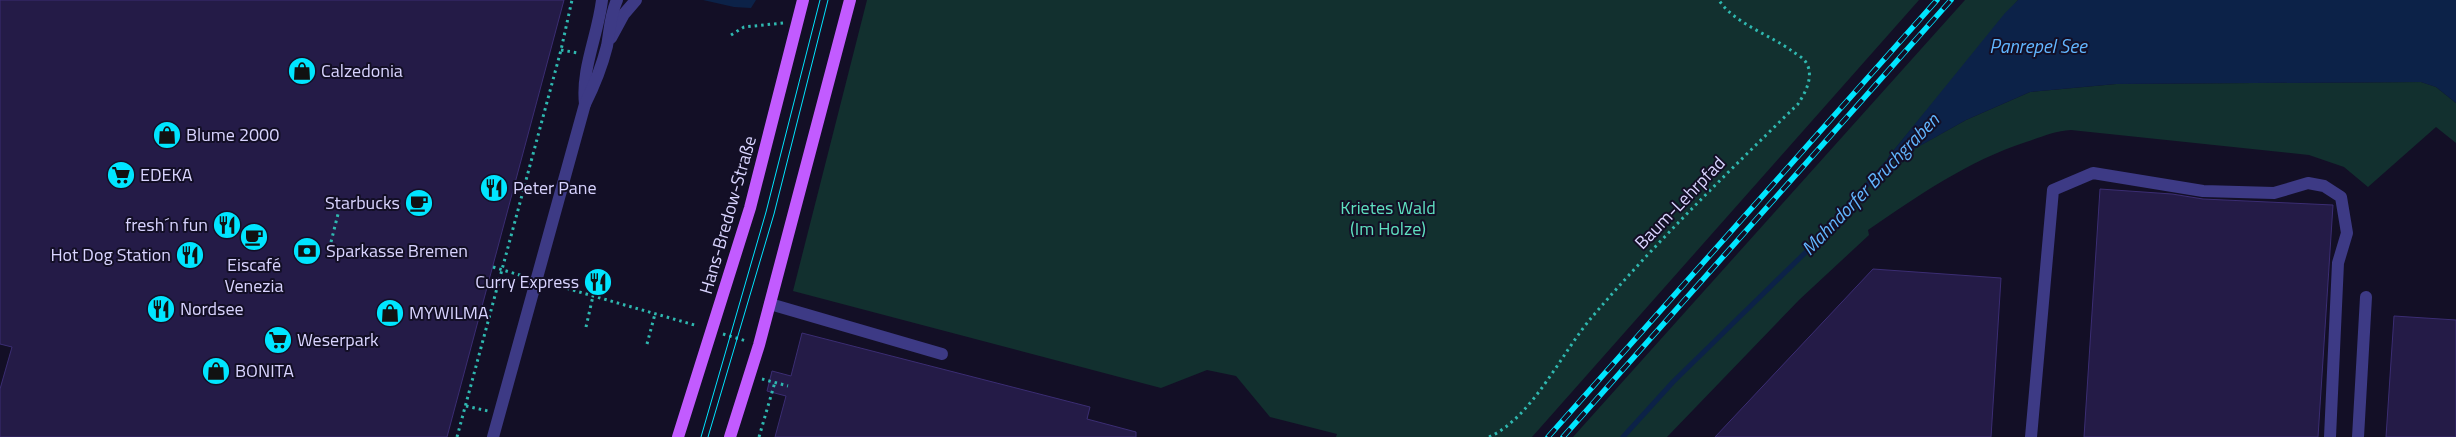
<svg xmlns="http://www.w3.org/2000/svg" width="2456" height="437" viewBox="0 0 2456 437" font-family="'Titillium Web',sans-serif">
  <rect width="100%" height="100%" fill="#130f26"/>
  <!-- green -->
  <g fill="#12302f">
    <polygon points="867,0 1919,0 1532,437 1336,437 1337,434 1270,417 1236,376 1207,370 1161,388 793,291"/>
    <path d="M1965,0H2018L1889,156L1885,165L1966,120L2030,92L2116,84L2421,82L2436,87L2456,103V143L2436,127L2368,187L2344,167L2309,155L2071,130C2055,131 2041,137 2026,142C1968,161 1919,195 1868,230L1869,235L1799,300L1667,437H1573Z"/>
  </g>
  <!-- water -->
  <g fill="#0c2248">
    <polygon points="703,0 756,0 751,8 734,7"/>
    <polygon points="2018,0 2456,0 2456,103 2436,87 2421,82 2116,84 2030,92 1966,120 1884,166 1889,156 2005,13"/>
  </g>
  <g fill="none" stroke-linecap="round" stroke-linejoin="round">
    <!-- stream -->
    <polyline stroke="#0c2248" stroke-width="5" points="1623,437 1673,382 1809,249 1888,162"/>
  </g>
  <!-- building -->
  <g fill="#241b47" stroke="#3b2d73">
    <polygon points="0,0 564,0 447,437 0,437 0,389 12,347 0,344"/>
    <polygon points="2100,189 2172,194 2203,199 2333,205 2318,437 2084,437"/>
    <polygon points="1873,269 2001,278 1991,437 1715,437"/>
    <polygon points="2394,316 2456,320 2456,437 2386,437"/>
    <polygon points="802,333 1090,407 1087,419 1136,432 1136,437 775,437 786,396 767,391 772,371 791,376"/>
  </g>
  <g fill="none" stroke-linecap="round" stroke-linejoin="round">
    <!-- path -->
    <g stroke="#2fb8b0" stroke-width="3" stroke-dasharray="2.5 4" stroke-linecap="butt">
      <polyline points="731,35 744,27 783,23"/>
      <polyline points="561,50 578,53"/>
      <polyline points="331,242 340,206"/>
      <polyline points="493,267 523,276"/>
      <polyline points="548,283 698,326"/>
      <polyline points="586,327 593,296"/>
      <polyline points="723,334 746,341"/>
      <polyline points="647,344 655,314"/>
      <polyline points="762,379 788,386"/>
      <polyline points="466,406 488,411"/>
      <polyline points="457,437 561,50 572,0"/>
      <polyline points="759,437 775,382"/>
      <path d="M1489,437C1532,418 1562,352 1592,317C1656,242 1727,173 1798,104C1806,92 1815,74 1805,61C1802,57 1796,54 1792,51C1772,36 1732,22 1719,0"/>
    </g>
    <!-- minor -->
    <g stroke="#3d3a85" stroke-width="12">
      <polyline points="611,38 624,14 636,0"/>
      <path d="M585,104C581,69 598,35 602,0"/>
      <polyline points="770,304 942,354"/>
      <path d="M493,437L585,104C594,86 602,66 607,46C610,30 610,15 617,0"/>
      <polyline points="2031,437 2053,190 2093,173 2203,191 2274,193 2308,183 2324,186 2341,197 2347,233 2338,263 2330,437"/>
      <polyline points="2358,437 2366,297"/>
    </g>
    <!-- major -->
    <g stroke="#c25bff" stroke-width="12">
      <polyline points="678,437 750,208 803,0"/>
      <polyline points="730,437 759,345 850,0"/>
    </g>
    <!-- tram -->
    <g stroke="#00e5ff" stroke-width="1">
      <polyline points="701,437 766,212 820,0"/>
      <polyline points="708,437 774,214 828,0"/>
    </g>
    <defs>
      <g id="rail">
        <polyline points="1548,437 1937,0"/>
        <polyline points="1563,437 1951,0"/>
      </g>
    </defs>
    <!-- rail casing -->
    <use href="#rail" stroke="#00e5ff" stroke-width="5.5"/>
    <!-- rail -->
    <use href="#rail" stroke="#130f26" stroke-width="4" stroke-dasharray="11" stroke-linecap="butt"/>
  </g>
  <!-- icons -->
  <defs>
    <symbol id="shop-disc" viewBox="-11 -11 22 22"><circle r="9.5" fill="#00e5ff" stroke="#130f26"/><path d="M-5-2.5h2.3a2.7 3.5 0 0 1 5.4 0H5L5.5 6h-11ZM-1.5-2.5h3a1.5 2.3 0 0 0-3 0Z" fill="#111"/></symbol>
    <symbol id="supermarket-disc" viewBox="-11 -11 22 22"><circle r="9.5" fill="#00e5ff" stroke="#130f26"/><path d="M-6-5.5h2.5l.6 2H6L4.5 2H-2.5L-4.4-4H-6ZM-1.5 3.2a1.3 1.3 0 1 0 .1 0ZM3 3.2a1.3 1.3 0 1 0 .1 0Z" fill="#111"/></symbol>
    <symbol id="restaurant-disc" viewBox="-11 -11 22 22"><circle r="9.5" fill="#00e5ff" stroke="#130f26"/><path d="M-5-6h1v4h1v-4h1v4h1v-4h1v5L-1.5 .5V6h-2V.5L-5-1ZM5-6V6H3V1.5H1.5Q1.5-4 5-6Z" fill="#111"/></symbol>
    <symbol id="cafe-disc" viewBox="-11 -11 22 22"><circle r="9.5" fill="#00e5ff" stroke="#130f26"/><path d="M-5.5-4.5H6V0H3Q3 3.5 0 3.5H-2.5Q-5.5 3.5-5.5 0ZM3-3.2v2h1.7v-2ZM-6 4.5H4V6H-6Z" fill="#111"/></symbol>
    <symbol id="bank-disc" viewBox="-11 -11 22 22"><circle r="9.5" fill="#00e5ff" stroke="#130f26"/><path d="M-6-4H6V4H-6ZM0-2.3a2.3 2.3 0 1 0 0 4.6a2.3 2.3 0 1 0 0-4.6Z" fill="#111"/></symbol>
  </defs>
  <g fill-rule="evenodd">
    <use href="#shop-disc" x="286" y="55" width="32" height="32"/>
    <use href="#shop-disc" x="151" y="119" width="32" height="32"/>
    <use href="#supermarket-disc" x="105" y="159" width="32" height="32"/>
    <use href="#restaurant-disc" x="478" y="172" width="32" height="32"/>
    <use href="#cafe-disc" x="403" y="187" width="32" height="32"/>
    <use href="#restaurant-disc" x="211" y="209" width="32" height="32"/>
    <use href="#cafe-disc" x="238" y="221" width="32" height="32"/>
    <use href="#bank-disc" x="291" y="235" width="32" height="32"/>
    <use href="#restaurant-disc" x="174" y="239" width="32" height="32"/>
    <use href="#restaurant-disc" x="582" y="266" width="32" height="32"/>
    <use href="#restaurant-disc" x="145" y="293" width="32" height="32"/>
    <use href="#shop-disc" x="374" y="297" width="32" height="32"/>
    <use href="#supermarket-disc" x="262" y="324" width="32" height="32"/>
    <use href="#shop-disc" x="200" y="355" width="32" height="32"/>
  </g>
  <g text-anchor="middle" stroke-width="4" stroke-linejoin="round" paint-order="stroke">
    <!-- poi labels -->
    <g font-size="18" fill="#d9d4ff" stroke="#130f26" text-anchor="start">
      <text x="321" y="77">Calzedonia</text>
      <text x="186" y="141">Blume 2000</text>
      <text x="140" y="181">EDEKA</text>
      <text x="513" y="194">Peter Pane</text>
      <text x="400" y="209" text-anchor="end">Starbucks</text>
      <text x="208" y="231" text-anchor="end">fresh´n fun</text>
      <text x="326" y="257">Sparkasse Bremen</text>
      <text x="171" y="261" text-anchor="end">Hot Dog Station</text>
      <text x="254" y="271" text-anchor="middle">Eiscafé<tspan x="254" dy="21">Venezia</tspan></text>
      <text x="579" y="288" text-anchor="end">Curry Express</text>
      <text x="180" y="315">Nordsee</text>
      <text x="409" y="319">MYWILMA</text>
      <text x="297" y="346">Weserpark</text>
      <text x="235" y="377">BONITA</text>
    </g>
    <!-- street labels -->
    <g font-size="18" fill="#d9d4ff" stroke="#130f26">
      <text transform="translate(1680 203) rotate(-46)" y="6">Baum-Lehrpfad</text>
      <text transform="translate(728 215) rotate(-74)" y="6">Hans-Bredow-Straße</text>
    </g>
    <!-- park labels -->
    <g font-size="18" fill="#5fe0c0" stroke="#130f26">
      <text x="1388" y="214">Krietes Wald<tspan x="1388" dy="21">(Im Holze)</tspan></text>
    </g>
    <!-- water labels -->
    <g font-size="19" font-style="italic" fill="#62b6ff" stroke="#130f26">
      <text x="2038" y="53">Panrepel See</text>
      <text transform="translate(1870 184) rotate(-46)" y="7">Mahndorfer Bruchgraben</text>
    </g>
  </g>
</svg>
